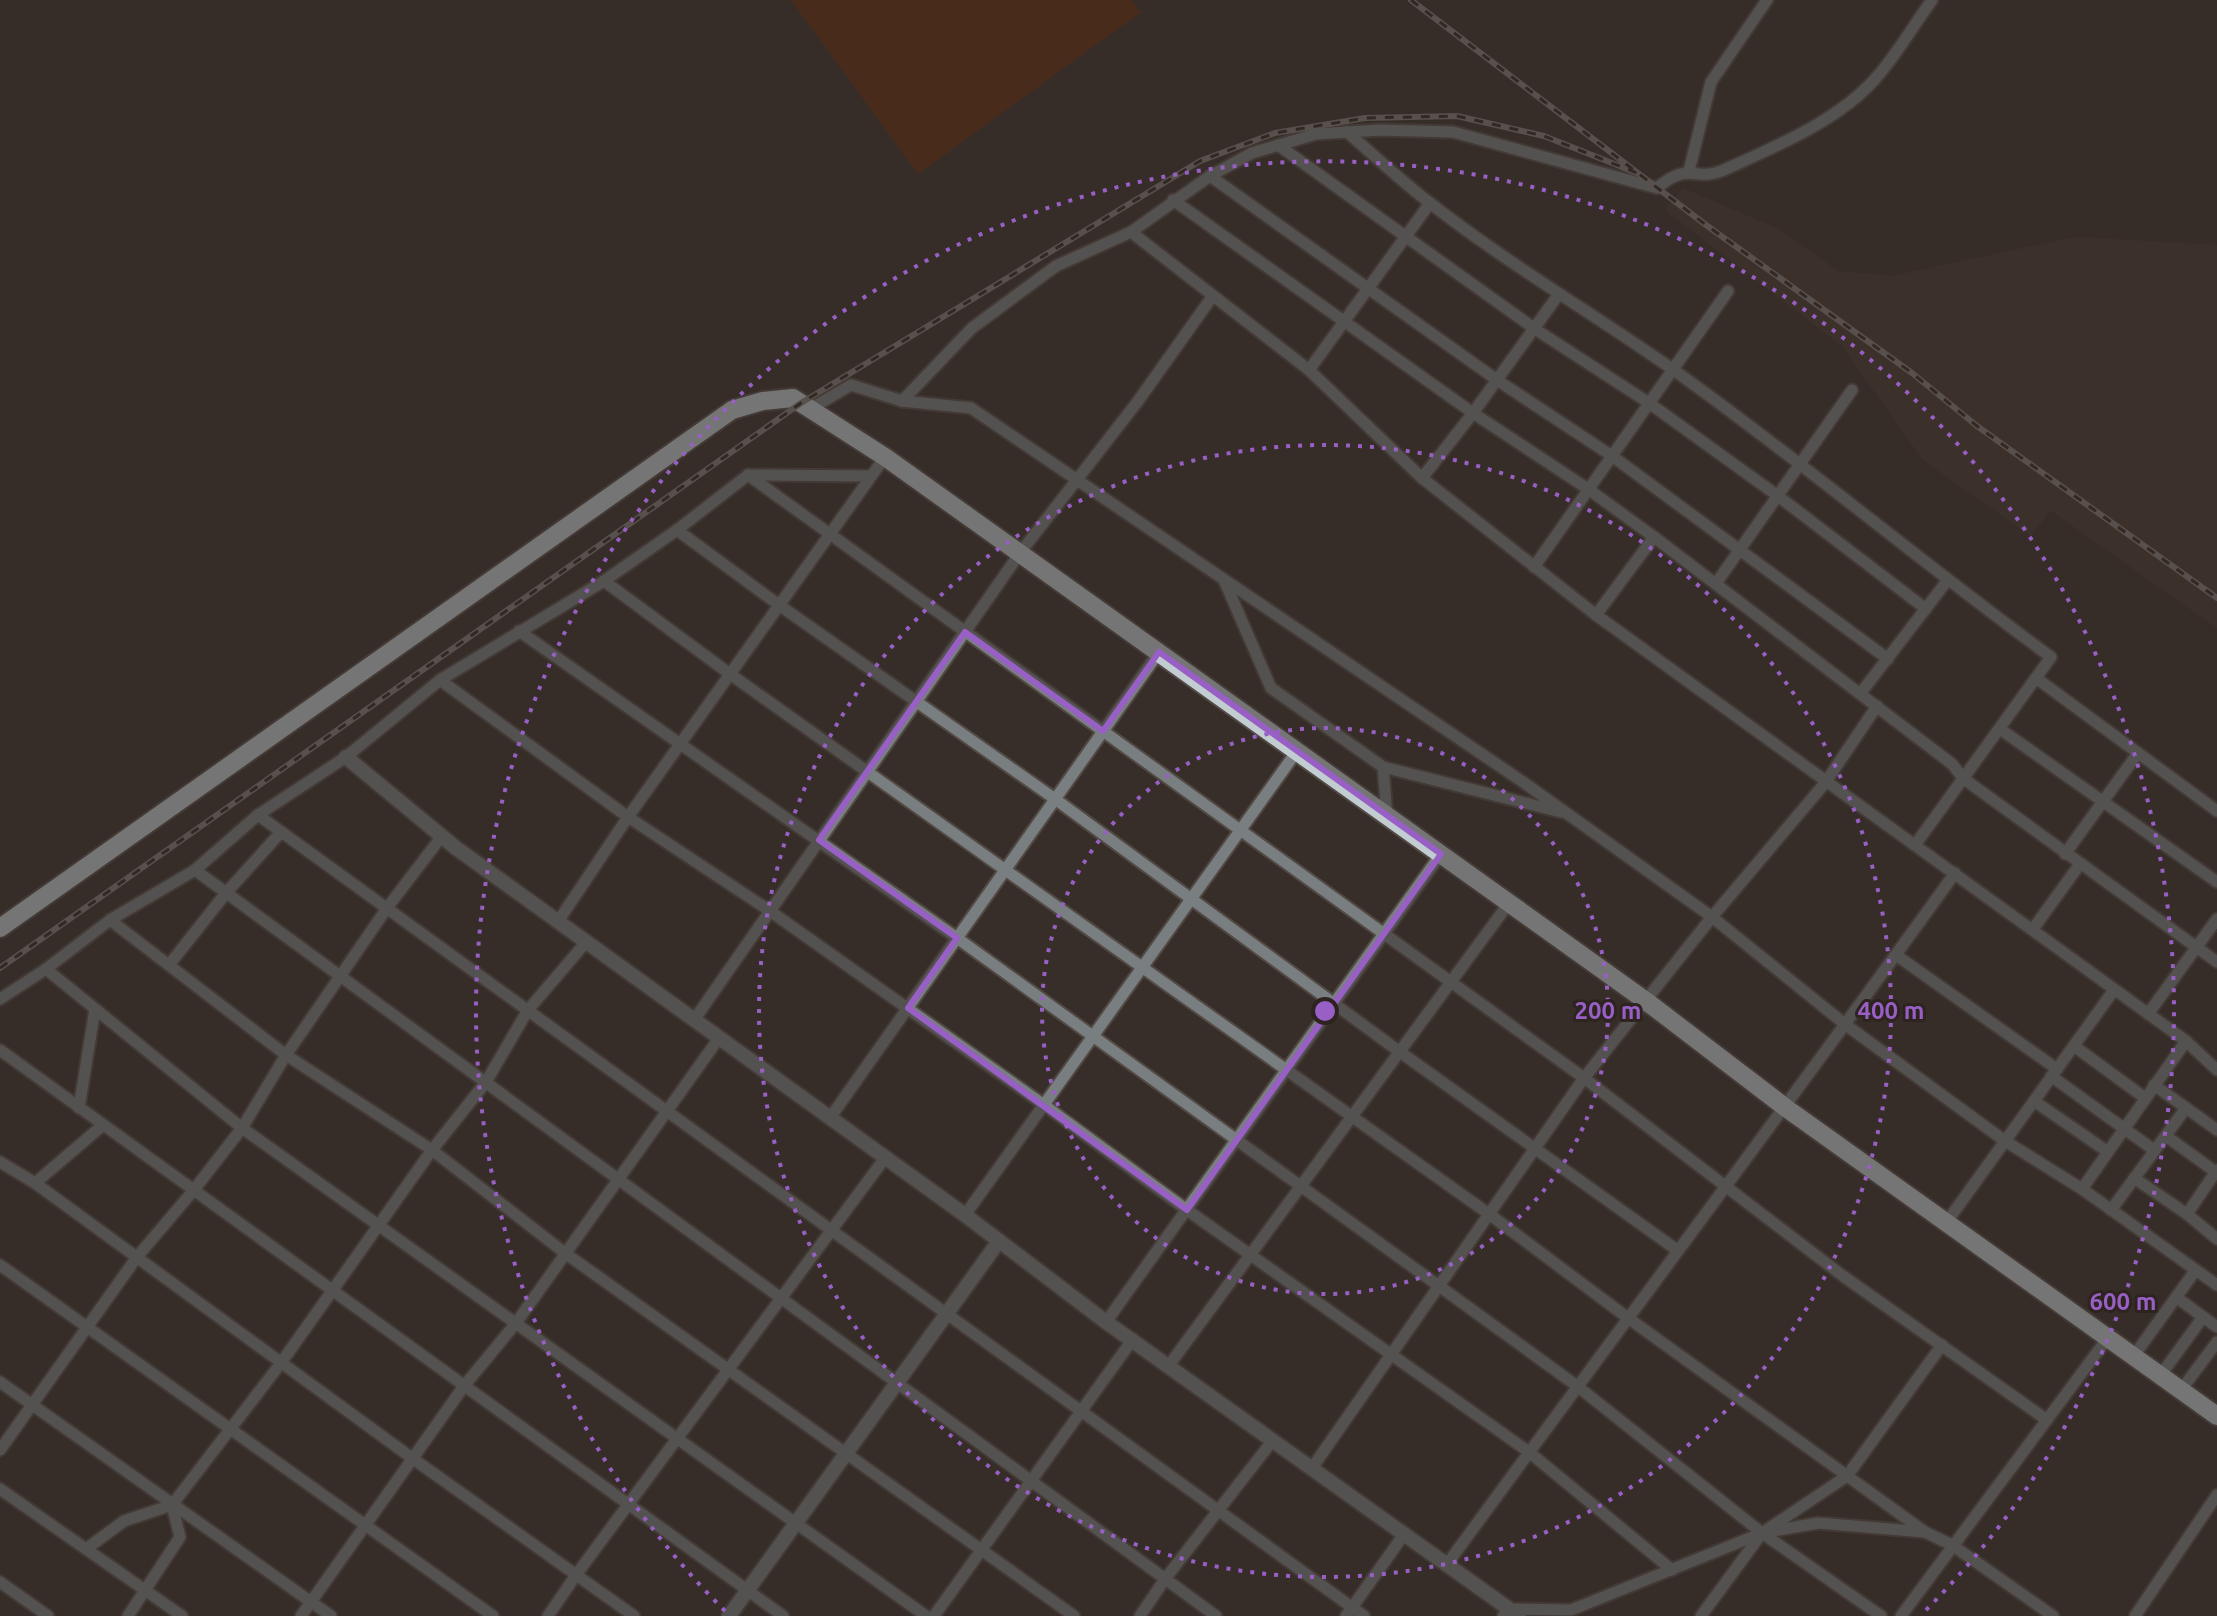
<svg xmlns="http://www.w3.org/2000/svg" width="2217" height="1616" viewBox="0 0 2217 1616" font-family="Ubuntu,sans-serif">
  <rect width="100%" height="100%" fill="#372e29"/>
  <!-- built -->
  <polygon fill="#44342d" points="1683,188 1776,228 1838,271 1892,276 2075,237 2217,245 2217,628 2050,510 2031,536 1923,460 1842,346 1665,210"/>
  <!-- green -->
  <polygon fill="#60290a" points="791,0 1132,0 1141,12 918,174"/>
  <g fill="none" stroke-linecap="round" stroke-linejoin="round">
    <defs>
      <g id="minor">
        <path d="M1347,132C1375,156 1401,181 1430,203C1508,264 1594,314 1675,371C1803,462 1923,564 2051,657L1915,845"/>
        <polyline points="1278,145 1535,329 1649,403 1778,496 1926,609"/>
        <polyline points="1689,171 1711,82 1767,0"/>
        <polyline points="1210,176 1497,380 1612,456 1888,659"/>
        <polyline points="1173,200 1473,413 1588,489 1654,537 1952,764 1964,779 2217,962"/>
        <polyline points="1131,232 1309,370 1422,478 1596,615 2186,1041 2217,1070"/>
        <polyline points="1309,370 1430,203"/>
        <path d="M902,401L972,328L1056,266L1131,232L1210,176L1252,153L1316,134L1380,130L1453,132L1657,188C1690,160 1694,183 1724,170C1774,147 1838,121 1875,79C1896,56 1913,26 1932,0"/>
        <polyline points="810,409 851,385 902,401 971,408 1523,782 1712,917 1846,1025 2005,1141 2082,1189 2217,1285"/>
        <polyline points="748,475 1584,1078 1843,1276 2047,1420"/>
        <polyline points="1422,478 1473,413 1559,294"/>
        <polyline points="677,530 779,605 1055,799 1400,1052 1677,1250"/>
        <polyline points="1534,567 1728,291"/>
        <polyline points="1224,580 1271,688 1383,767 1561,812"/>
        <polyline points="604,581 730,674 1489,1214 1628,1318 1925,1532"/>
        <polyline points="1717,582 1852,390"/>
        <polyline points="1596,615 1654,537"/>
        <polyline points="519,631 957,938 1439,1286 1577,1386 1762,1533 1881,1616"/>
        <polyline points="2036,678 2217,811"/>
        <polyline points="440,680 628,817 770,911 1044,1105 1187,1210 1529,1452 1672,1570"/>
        <polyline points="1860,694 1947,581"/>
        <polyline points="2000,729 2217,882"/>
        <polyline points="1383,767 1387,816"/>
        <polyline points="258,815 1364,1616"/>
        <polyline points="2065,854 2138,753"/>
        <polyline points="195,870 1216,1616"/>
        <polyline points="110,920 286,1055 432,1150 565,1253 1074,1616"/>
        <polyline points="559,920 628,817 885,457"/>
        <polyline points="2033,929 2080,864"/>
        <polyline points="1896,955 2057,1069"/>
        <polyline points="169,965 226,893 281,832"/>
        <polyline points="46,969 242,1128 926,1616"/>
        <polyline points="0,999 46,969 110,920 195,870 258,815 346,757 440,680 604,581 677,530 748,475 871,476"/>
        <polyline points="2148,1014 2217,919"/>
        <polyline points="694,1020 1020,553 1138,401 1212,297"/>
        <polyline points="2074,1046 2145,1098"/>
        <polyline points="0,1050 783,1616"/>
        <polyline points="2051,1076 2154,1150"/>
        <polyline points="2154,1085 2217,1130"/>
        <polyline points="2034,1101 2108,1152"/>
        <polyline points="79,1108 95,1009"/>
        <polyline points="830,1118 1159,652"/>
        <polyline points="2166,1136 2217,1173"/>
        <polyline points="0,1162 35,1183 412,1458 634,1616"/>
        <polyline points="2134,1178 2187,1214 2217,1239"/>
        <polyline points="35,1183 103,1125"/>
        <polyline points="2082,1189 2186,1041"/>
        <polyline points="2111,1210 2186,1108"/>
        <polyline points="2187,1214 2217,1170"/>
        <polyline points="965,1215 1297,751"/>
        <polyline points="1946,1223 2114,990"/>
        <polyline points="0,1265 493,1616"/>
        <polyline points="2176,1297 2217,1327"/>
        <polyline points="1106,1322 1441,854"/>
        <polyline points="2133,1357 2195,1271"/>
        <polyline points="1170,1364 1509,903"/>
        <polyline points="2160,1376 2203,1317"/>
        <polyline points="0,1382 331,1616"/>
        <polyline points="2181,1390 2217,1342"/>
        <polyline points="0,1450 137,1257 193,1191 242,1128 286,1055 387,908 442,836"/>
        <polyline points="1312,1468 1584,1078 1712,917 1825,783 1877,706"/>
        <polyline points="0,1489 182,1616"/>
        <polyline points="86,1549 124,1521 172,1505"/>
        <path d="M1448,1563C1616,1333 1788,1105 1955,873"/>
        <polyline points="0,1582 48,1616"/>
        <polyline points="128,1616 180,1537 172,1505 281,1363 432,1150 486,1082 528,1010 587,941"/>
        <polyline points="301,1616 464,1386 516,1323 719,1038"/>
        <polyline points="548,1616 576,1575 885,1158"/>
        <polyline points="934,1616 1133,1339"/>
        <polyline points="1140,1616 1165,1579 1273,1440"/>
        <polyline points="1346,1616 1405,1533"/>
        <polyline points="1503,1616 1509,1609 1571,1610 1762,1533 1818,1523 1925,1532 1952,1545 2053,1616"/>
        <polyline points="1701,1616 1762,1533 1847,1476 1942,1345"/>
        <polyline points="1901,1616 2107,1339"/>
        <polyline points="2135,1616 2217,1495"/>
      </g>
      <g id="tertiary">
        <polyline points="346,757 456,848 965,1215 1106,1322 1519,1616"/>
        <polyline points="729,1616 999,1241"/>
      </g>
      <polyline id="primary" points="0,928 732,410 763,401 793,398 885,457 1509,903 1646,1001 1786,1108 2217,1416"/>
    </defs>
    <!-- minor casing -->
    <use href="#minor" stroke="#524944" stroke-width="15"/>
    <!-- tertiary casing -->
    <use href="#tertiary" stroke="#524944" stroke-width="18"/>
    <!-- primary casing -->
    <use href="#primary" stroke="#524944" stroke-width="22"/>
    <!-- minor -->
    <use href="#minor" stroke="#797e80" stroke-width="11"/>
    <!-- tertiary -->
    <use href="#tertiary" stroke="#797e80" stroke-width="14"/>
    <!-- primary -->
    <use href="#primary" stroke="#c2cdd1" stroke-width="18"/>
    <defs>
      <g id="rail">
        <polyline points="1411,0 1706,225 1912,373 1977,426 2217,598"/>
        <polyline points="0,968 801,403 1200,161 1275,133 1365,118 1457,116 1544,136 1637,173"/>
      </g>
    </defs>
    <!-- rail casing -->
    <use href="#rail" stroke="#827a76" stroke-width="6"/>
    <!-- rail -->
    <use href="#rail" stroke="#2d2420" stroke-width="3" stroke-dasharray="9" stroke-linecap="butt"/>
  </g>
  <!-- marked area -->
  <path d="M0 0H2217V1616H0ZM965,632L1103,731L1159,652L1441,854L1187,1210L908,1008L957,938L819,840Z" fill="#372e29" fill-opacity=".55" fill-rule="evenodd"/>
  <path fill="none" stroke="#985fc5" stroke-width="6" stroke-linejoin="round" d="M965,632L1103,731L1159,652L1441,854L1187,1210L908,1008L957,938L819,840Z"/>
  <!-- distance rings -->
  <g fill="none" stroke="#985fc5" stroke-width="4" stroke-dasharray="4 8">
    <circle cx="1325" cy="1011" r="283"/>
    <circle cx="1325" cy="1011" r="566"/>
    <path d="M725 1611A849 849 0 1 1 1925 1611"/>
  </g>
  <circle cx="1325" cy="1011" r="12" fill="#985fc5" stroke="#2d2420" stroke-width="4"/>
  <g font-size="24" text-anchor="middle" font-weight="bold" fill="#985fc5" stroke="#2d2420" stroke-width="6" stroke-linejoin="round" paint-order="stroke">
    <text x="1608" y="1019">200 m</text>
    <text x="1891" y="1019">400 m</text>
    <text x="2123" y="1310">600 m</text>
  </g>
</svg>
